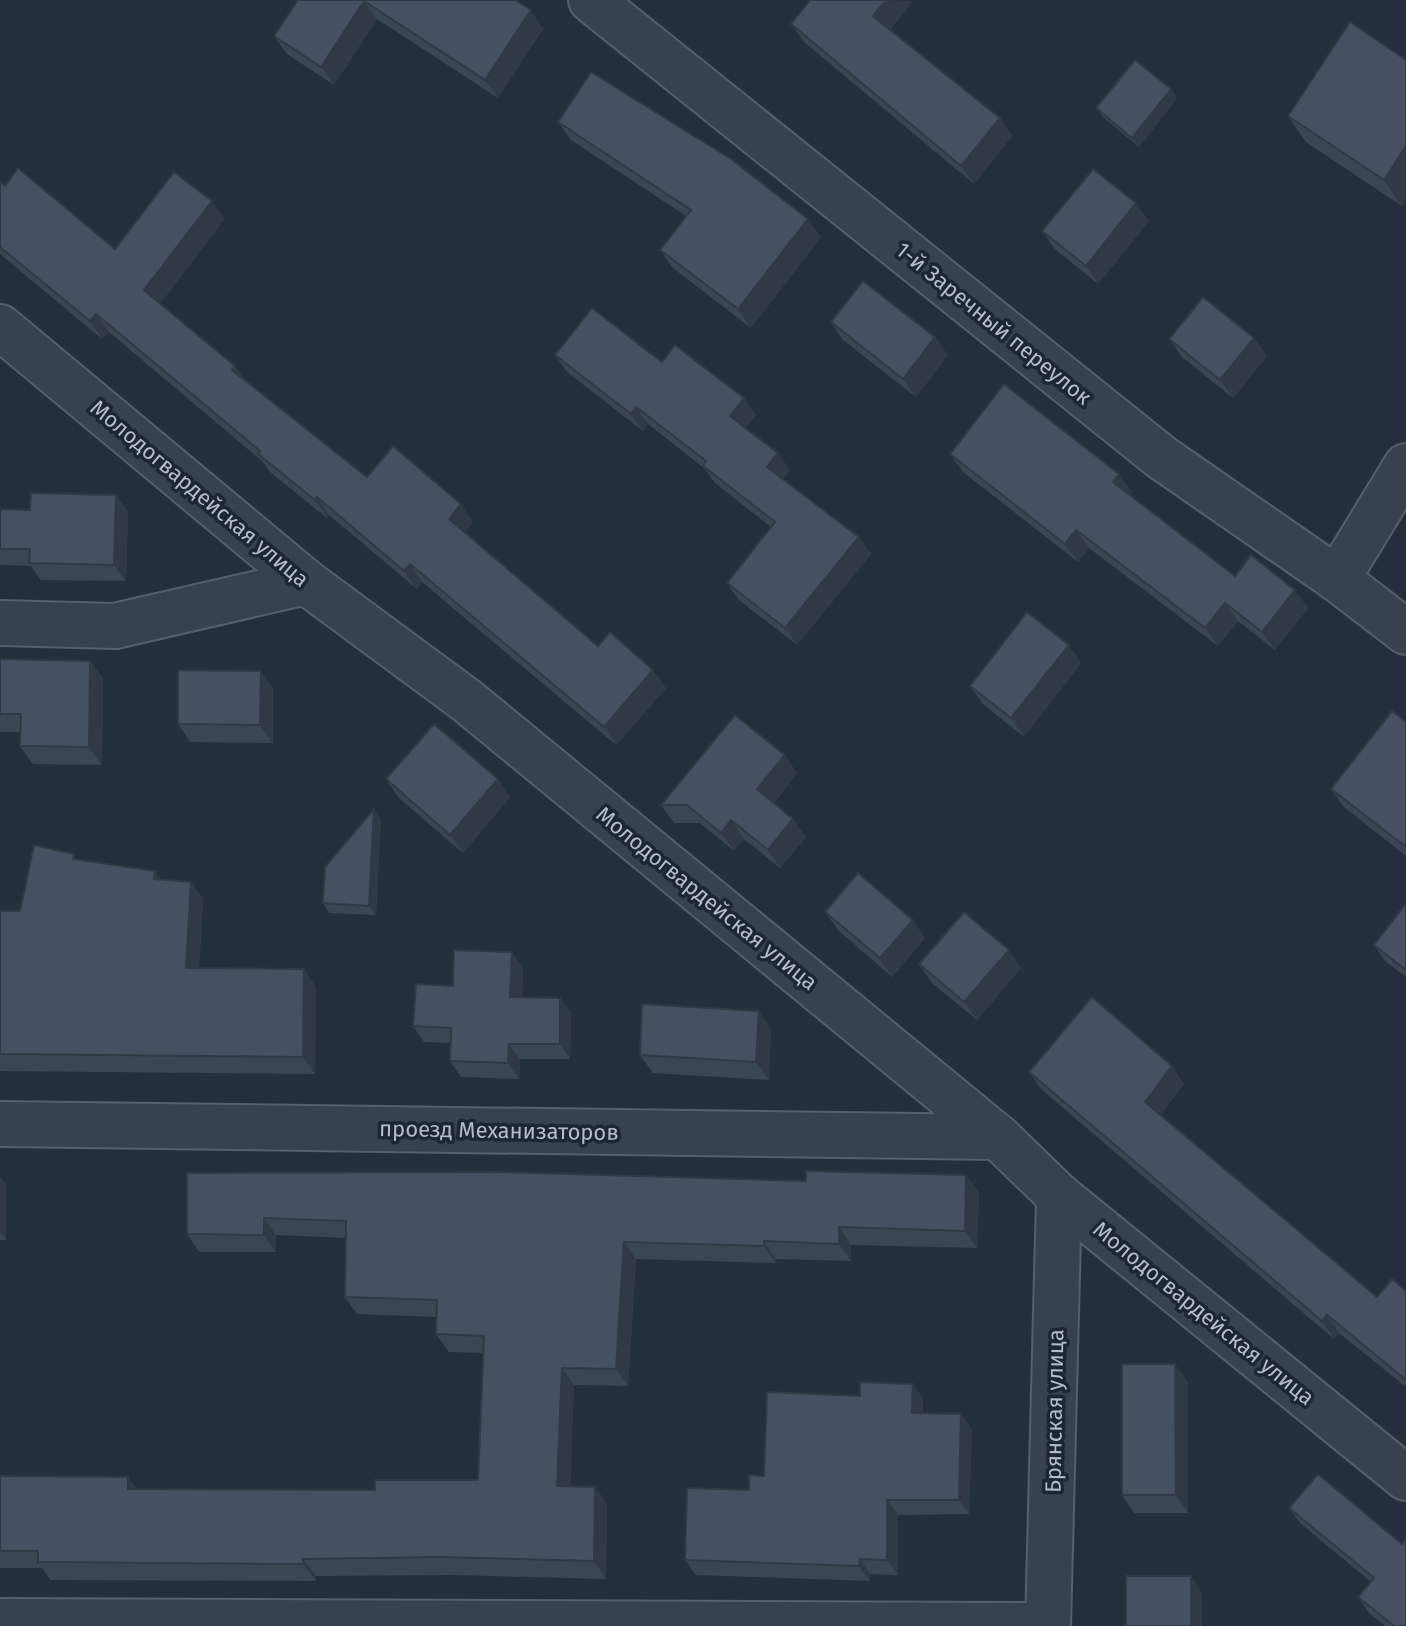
<svg xmlns="http://www.w3.org/2000/svg" width="1406" height="1626" viewBox="0 0 1406 1626" font-family="'Fira Sans',sans-serif">
  <rect width="100%" height="100%" fill="#242f3e"/>
  <g fill="none" stroke-linecap="round" stroke-linejoin="round">
    <defs>
      <g id="minor">
        <polyline points="591,0 1161,457 1337,579 1406,632"/>
        <polyline points="0,327 306,582 466,700 998,1137 1059,1196 1406,1478"/>
        <polyline points="1337,579 1406,466"/>
        <polyline points="0,623 115,626 306,582"/>
        <polyline points="0,1124 998,1137"/>
        <polyline points="0,1621 1048,1625"/>
        <polyline points="1048,1626 1059,1196"/>
      </g>
    </defs>
    <!-- minor casing -->
    <use href="#minor" stroke="#565f6c" stroke-width="48"/>
    <!-- minor -->
    <use href="#minor" stroke="#38414e" stroke-width="44"/>
  </g>
  <!-- wall -->
  <g fill="#3b4654">
    <polygon points="298,0 515,0 543,29 498,98 377,19 334,85 287,54 274,36"/>
    <polygon points="913,1 890,30 1000,118 1012,136 974,184 804,42 791,24"/>
    <polygon points="1406,60 1406,200 1402,206 1306,142 1288,116"/>
    <polygon points="1177,98 1139,147 1103,117 1096,108"/>
    <polygon points="558,122 821,237 751,328 673,268 660,250 686,216 571,140"/>
    <polygon points="0,182 5,186 115,249 225,219 160,303 235,366 244,379 367,477 473,522 465,532 598,646 666,688 616,745 422,582 417,589 329,515 327,518 270,472 262,461 109,332 102,339 0,254"/>
    <polygon points="1149,221 1098,284 1055,249 1042,231"/>
    <polygon points="831,322 948,355 916,397 843,340"/>
    <polygon points="1254,338 1267,356 1233,398 1182,357 1169,339"/>
    <polygon points="555,355 662,362 744,398 756,415 746,428 790,470 783,479 859,537 871,554 797,645 739,600 727,583 771,527 715,483 704,468 648,424 643,431 567,372"/>
    <polygon points="950,454 1132,492 1130,495 1235,576 1308,608 1275,650 1238,621 1218,646 1089,548 1078,562 963,472"/>
    <polygon points="116,495 128,512 126,581 41,580 31,566 0,565 0,509 30,510"/>
    <polygon points="0,659 90,661 103,679 102,765 33,764 20,746 20,732 0,732"/>
    <polygon points="1081,663 1024,737 983,704 970,686"/>
    <polygon points="261,671 273,689 273,743 190,742 178,724"/>
    <polygon points="1406,722 1406,856 1344,807 1331,789"/>
    <polygon points="797,773 774,803 806,837 780,868 744,839 734,851 700,823 674,823 661,805"/>
    <polygon points="386,779 510,797 463,853 399,798"/>
    <polygon points="381,819 376,915 329,913 323,903"/>
    <polygon points="79,860 155,871 161,880 191,882 203,899 199,968 316,987 315,1074 0,1071 0,911 20,911"/>
    <polygon points="1406,903 1406,977 1385,961 1374,945"/>
    <polygon points="825,912 925,938 892,977 838,930"/>
    <polygon points="512,952 523,968 522,997 560,998 571,1013 570,1059 520,1059 519,1079 461,1077 450,1061 450,1043 424,1042 413,1026 453,986"/>
    <polygon points="919,964 1021,968 977,1020 932,983"/>
    <polygon points="771,1029 769,1080 653,1073 640,1055"/>
    <polygon points="1172,1066 1184,1084 1160,1115 1377,1297 1406,1291 1406,1387 1339,1333 1334,1339 1041,1089 1029,1072"/>
    <polygon points="187,1173 806,1181 966,1175 979,1193 977,1248 851,1245 851,1261 776,1259 776,1263 636,1259 628,1386 574,1385 570,1487 595,1487 607,1504 606,1579 453,1575 316,1576 316,1581 50,1580 42,1568 0,1568 0,1476 128,1477 136,1489 375,1490 478,1480 483,1353 449,1352 436,1334 437,1317 357,1314 345,1297 346,1238 276,1235 276,1252 199,1252 187,1234"/>
    <polygon points="0,1177 6,1185 6,1240 0,1240"/>
    <polygon points="1188,1382 1188,1513 1134,1513 1122,1495"/>
    <polygon points="923,1398 923,1413 972,1429 969,1514 898,1515 898,1575 870,1574 870,1581 696,1575 685,1560 749,1490"/>
    <polygon points="1318,1474 1406,1626 1385,1626 1369,1613 1358,1597 1371,1582 1300,1523 1289,1508"/>
  </g>
  <!-- shaded-wall -->
  <g fill="#303945">
    <polygon points="886,0 913,1 886,35 873,16"/>
    <polygon points="364,1 377,19 334,85 321,67"/>
    <polygon points="531,10 543,29 498,98 485,80"/>
    <polygon points="1171,89 1177,98 1139,147 1132,138"/>
    <polygon points="1000,118 1012,136 974,184 961,166"/>
    <polygon points="1406,146 1406,200 1402,206 1384,180"/>
    <polygon points="212,201 225,219 157,308 144,290"/>
    <polygon points="1136,203 1149,221 1098,284 1086,266"/>
    <polygon points="808,219 821,237 751,328 738,309"/>
    <polygon points="96,314 109,332 102,339 90,321"/>
    <polygon points="935,337 948,355 916,397 903,379"/>
    <polygon points="1254,338 1267,356 1233,398 1220,380"/>
    <polygon points="235,366 248,384 232,370"/>
    <polygon points="744,398 756,415 742,433 730,416"/>
    <polygon points="636,407 648,424 643,431 631,414"/>
    <polygon points="778,453 790,470 779,484 767,467"/>
    <polygon points="1119,474 1132,492 1126,500 1113,482"/>
    <polygon points="116,495 128,512 126,581 114,565"/>
    <polygon points="317,497 329,515 327,518 315,500"/>
    <polygon points="461,504 473,522 461,537 449,519"/>
    <polygon points="1076,530 1089,548 1078,562 1065,544"/>
    <polygon points="859,537 871,554 797,645 785,628"/>
    <polygon points="410,564 422,582 417,589 404,571"/>
    <polygon points="1295,590 1308,608 1275,650 1262,632"/>
    <polygon points="1225,603 1238,621 1218,646 1205,628"/>
    <polygon points="1069,645 1081,663 1024,737 1011,718"/>
    <polygon points="90,661 103,679 102,765 89,747"/>
    <polygon points="653,670 666,688 616,745 604,727"/>
    <polygon points="261,671 273,689 273,743 260,725"/>
    <polygon points="785,755 797,773 770,807 757,789"/>
    <polygon points="498,779 510,797 463,853 450,835"/>
    <polygon points="374,809 381,819 376,915 369,906"/>
    <polygon points="793,819 806,837 780,868 768,850"/>
    <polygon points="731,820 744,839 734,851 721,833"/>
    <polygon points="155,871 167,889 154,879"/>
    <polygon points="191,882 203,899 198,985 186,968"/>
    <polygon points="913,920 925,938 892,977 880,958"/>
    <polygon points="1009,950 1021,968 977,1020 964,1002"/>
    <polygon points="512,952 523,968 521,1012 510,997"/>
    <polygon points="304,969 316,987 315,1074 303,1057"/>
    <polygon points="560,998 571,1013 570,1059 560,1044"/>
    <polygon points="759,1011 771,1029 769,1080 756,1062"/>
    <polygon points="509,1044 520,1059 519,1079 508,1063"/>
    <polygon points="1172,1066 1184,1084 1157,1119 1145,1102"/>
    <polygon points="966,1175 979,1193 977,1248 965,1231"/>
    <polygon points="0,1177 6,1185 6,1240 0,1231"/>
    <polygon points="264,1218 276,1235 276,1252 264,1235"/>
    <polygon points="839,1227 851,1245 851,1261 839,1244"/>
    <polygon points="764,1241 776,1259 776,1263 764,1246"/>
    <polygon points="624,1242 636,1259 628,1386 616,1369"/>
    <polygon points="1327,1315 1339,1333 1334,1339 1322,1321"/>
    <polygon points="1175,1364 1188,1382 1188,1513 1176,1495"/>
    <polygon points="562,1368 574,1385 570,1504 557,1486"/>
    <polygon points="913,1384 923,1398 922,1428 912,1413"/>
    <polygon points="961,1414 972,1429 969,1514 959,1500"/>
    <polygon points="128,1477 140,1494 128,1489"/>
    <polygon points="595,1487 607,1504 606,1579 594,1561"/>
    <polygon points="887,1500 898,1515 898,1575 887,1560"/>
    <polygon points="303,1559 316,1576 316,1581 303,1564"/>
    <polygon points="860,1559 870,1574 870,1581 859,1566"/>
    <polygon points="1191,1576 1202,1593 1202,1626 1191,1626"/>
  </g>
  <!-- building -->
  <g fill="#455162" stroke="#303945" stroke-width="2">
    <polygon points="298,0 515,0 531,10 485,80 364,1 321,67 274,36"/>
    <polygon points="810,0 886,0 873,16 1000,118 961,166 791,24"/>
    <polygon points="1350,22 1406,60 1406,146 1384,180 1288,116"/>
    <polygon points="1135,60 1171,89 1132,138 1096,108"/>
    <polygon points="591,72 731,159 808,219 738,309 660,250 691,210 558,122"/>
    <polygon points="18,168 115,249 174,172 212,201 144,290 235,366 232,370 367,477 393,446 461,504 449,519 598,646 610,632 653,670 604,727 410,564 404,571 317,497 315,500 258,454 260,451 96,314 90,321 0,247 0,182 5,186"/>
    <polygon points="1093,169 1136,203 1086,266 1042,231"/>
    <polygon points="863,281 935,337 903,379 831,322"/>
    <polygon points="1203,297 1254,338 1220,380 1169,339"/>
    <polygon points="592,308 662,362 675,345 744,398 730,416 778,453 767,467 859,537 785,628 727,583 775,522 703,466 706,461 636,407 631,414 555,355"/>
    <polygon points="1004,384 1119,474 1113,482 1235,576 1251,555 1295,590 1262,632 1225,603 1205,628 1076,530 1065,544 950,454"/>
    <polygon points="31,493 116,495 114,565 29,563 30,549 0,549 0,509 30,510"/>
    <polygon points="1027,612 1069,645 1011,718 970,686"/>
    <polygon points="0,659 90,661 89,747 20,746 21,714 0,714"/>
    <polygon points="178,670 261,671 260,725 178,724"/>
    <polygon points="1392,711 1406,722 1406,847 1331,789"/>
    <polygon points="735,715 785,755 757,789 793,819 768,850 731,820 721,833 687,805 661,805"/>
    <polygon points="434,724 498,779 450,835 386,779"/>
    <polygon points="374,809 369,906 323,903 325,867"/>
    <polygon points="34,845 74,854 73,859 155,871 154,879 191,882 186,968 304,969 303,1057 0,1054 0,911 20,911"/>
    <polygon points="858,873 913,920 880,958 825,912"/>
    <polygon points="1406,903 1406,970 1374,945"/>
    <polygon points="964,912 1009,950 964,1002 919,964"/>
    <polygon points="454,950 512,952 510,997 560,998 560,1044 509,1044 508,1063 450,1061 451,1028 413,1026 416,984 453,986"/>
    <polygon points="1092,997 1172,1066 1145,1102 1377,1297 1392,1279 1406,1291 1406,1380 1327,1315 1322,1321 1029,1072"/>
    <polygon points="642,1004 759,1011 756,1062 640,1055"/>
    <polygon points="806,1171 966,1175 965,1231 839,1227 839,1244 764,1241 764,1246 624,1242 616,1369 562,1368 557,1486 595,1487 594,1561 441,1557 303,1559 303,1564 38,1562 38,1551 0,1551 0,1476 128,1477 128,1489 375,1490 375,1480 478,1480 484,1336 436,1334 437,1300 345,1297 346,1221 264,1218 264,1235 187,1234 187,1173 497,1172 806,1181"/>
    <polygon points="1122,1364 1175,1364 1176,1495 1122,1495"/>
    <polygon points="860,1382 913,1384 912,1413 961,1414 959,1500 887,1500 887,1560 860,1559 859,1566 685,1560 687,1488 749,1490 749,1475 764,1476 767,1392 860,1396"/>
    <polygon points="1318,1474 1402,1544 1406,1539 1406,1626 1394,1626 1358,1597 1374,1578 1289,1508"/>
    <rect x="1126" y="1576" width="65" height="50"/>
  </g>
  <g text-anchor="middle" stroke-width="7" stroke-linejoin="round" paint-order="stroke">
    <!-- street labels -->
    <g font-size="22" fill="#b4bcc9" stroke="#1d2633">
      <text transform="translate(994 323) rotate(39)" y="8">1-й Заречный переулок</text>
      <text transform="translate(200 493) rotate(40)" y="8">Молодогвардейская улица</text>
      <text transform="translate(707 898) rotate(39)" y="8">Молодогвардейская улица</text>
      <text transform="translate(499 1130) rotate(1)" y="8">проезд Механизаторов</text>
      <text transform="translate(1204 1313) rotate(39)" y="8">Молодогвардейская улица</text>
      <text transform="translate(1054 1411) rotate(-89)" y="8">Брянская улица</text>
    </g>
  </g>
</svg>
